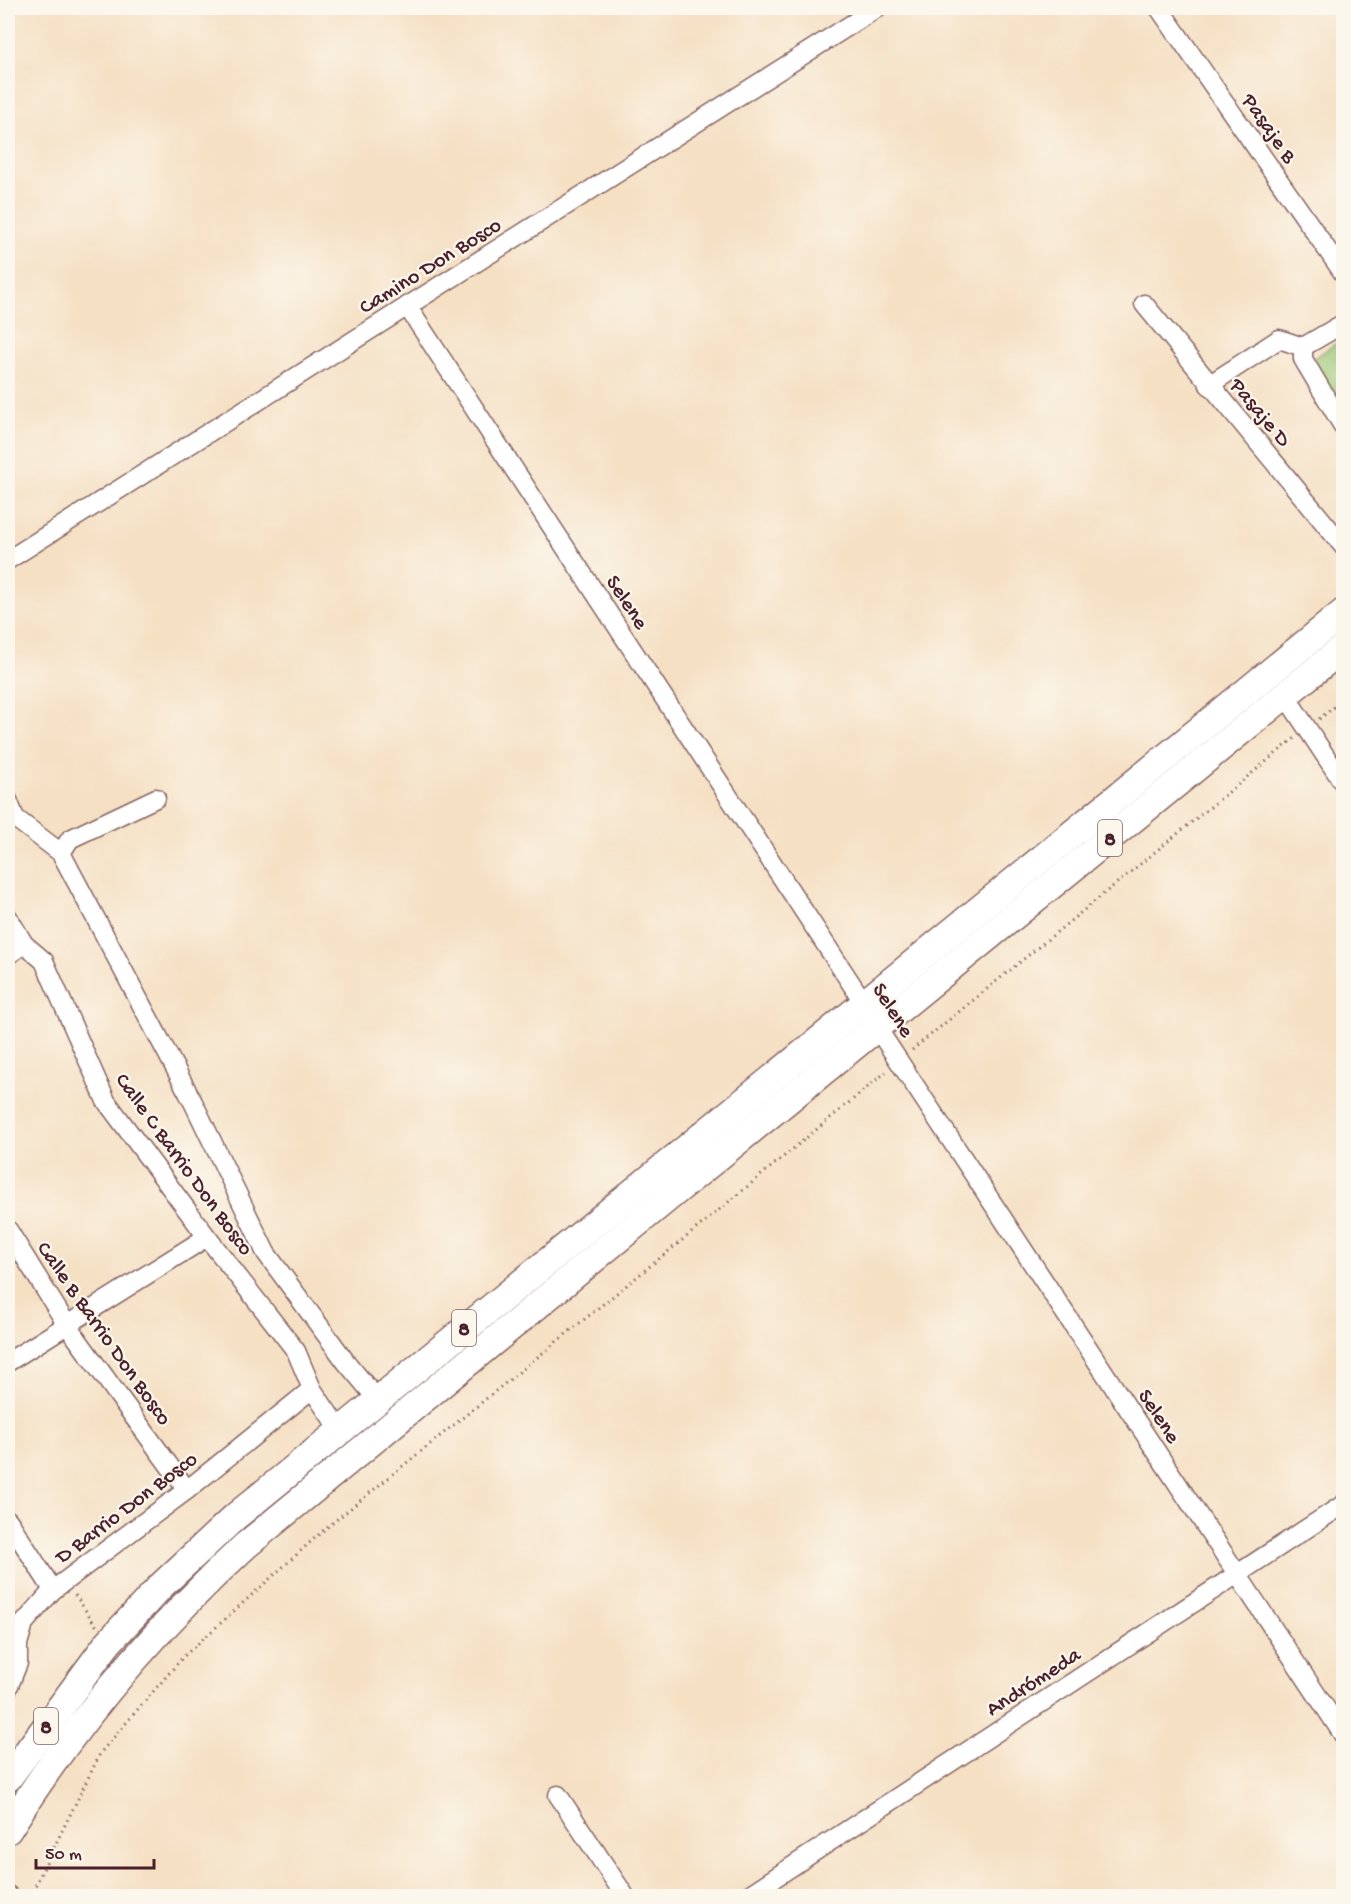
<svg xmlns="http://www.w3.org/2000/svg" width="1351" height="1904" viewBox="0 0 1351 1904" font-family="'Gochi Hand',sans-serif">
  <rect width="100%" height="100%" fill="#fbf7ec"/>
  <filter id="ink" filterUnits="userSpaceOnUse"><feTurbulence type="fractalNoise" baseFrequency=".0167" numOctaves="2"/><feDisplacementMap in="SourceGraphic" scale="12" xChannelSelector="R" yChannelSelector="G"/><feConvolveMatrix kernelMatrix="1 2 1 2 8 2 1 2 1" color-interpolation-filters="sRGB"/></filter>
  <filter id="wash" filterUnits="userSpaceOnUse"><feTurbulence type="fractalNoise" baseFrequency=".008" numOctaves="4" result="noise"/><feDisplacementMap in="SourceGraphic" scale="24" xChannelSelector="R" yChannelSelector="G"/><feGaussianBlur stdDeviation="1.35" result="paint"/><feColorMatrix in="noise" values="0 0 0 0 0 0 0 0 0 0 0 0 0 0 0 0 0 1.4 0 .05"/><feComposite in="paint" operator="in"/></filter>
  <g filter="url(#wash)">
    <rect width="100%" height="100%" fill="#f5e0c4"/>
    <!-- green -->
    <polygon fill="#97c26f" stroke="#70704d" stroke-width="1.5" points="1343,339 1343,416 1309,361"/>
  </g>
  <g filter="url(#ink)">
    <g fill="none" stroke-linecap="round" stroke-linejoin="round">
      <defs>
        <g id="minor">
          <polyline points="1159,8 1344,274"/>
          <polyline points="1144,304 1344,547"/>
          <polyline points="407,306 864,1003 877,1028 1344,1736"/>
          <polyline points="1303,347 1303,359 1344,428"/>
          <polyline points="1209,385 1279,339 1303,347 1344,323"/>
          <polyline points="8,560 877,8"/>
          <polyline points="1285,695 1344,784"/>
          <polyline points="8,800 15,818 61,853 193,1102 266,1253 346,1362 377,1399"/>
          <polyline points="61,853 70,839 156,798"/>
          <polyline points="8,917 24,944 44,961 106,1101 207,1237 296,1351 312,1389 339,1429"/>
          <polyline points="8,955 24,944"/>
          <polyline points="8,1230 67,1325 187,1490"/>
          <polyline points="8,1362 207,1237"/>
          <polyline points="8,1520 53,1590"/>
          <polyline points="8,1688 18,1663 18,1644 24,1623 53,1590 187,1490 312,1389"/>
          <polyline points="558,1795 625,1896"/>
          <polyline points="8,1895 9,1896"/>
          <polyline points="747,1896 1344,1504"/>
        </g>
        <g id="highway">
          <polyline points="8,1778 108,1643 161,1586 236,1516 1344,612"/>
          <path d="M8,1830C74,1723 153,1631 245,1546L675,1192L1344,647"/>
        </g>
      </defs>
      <!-- minor casing -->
      <use href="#minor" stroke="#866361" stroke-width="21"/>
      <!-- highway casing -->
      <use href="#highway" stroke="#866361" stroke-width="30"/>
      <!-- path -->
      <g stroke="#866361" stroke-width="3" stroke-dasharray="1.5 4.5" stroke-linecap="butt">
        <polyline points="1319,719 1344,699"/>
        <polyline points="912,1050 1295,738"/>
        <polyline points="75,1595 97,1627"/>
        <polyline points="30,1896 101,1752 183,1657 325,1529 696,1229 886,1072"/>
      </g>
      <!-- minor -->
      <use href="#minor" stroke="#fff" stroke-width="18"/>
      <!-- highway -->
      <use href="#highway" stroke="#fff" stroke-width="27"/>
    </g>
  </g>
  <g text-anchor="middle" stroke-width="4.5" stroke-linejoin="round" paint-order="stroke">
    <!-- shield labels -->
    <g fill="#fbf7ec" stroke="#7f6065" stroke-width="1.5">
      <rect x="1098" y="820" width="24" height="36" rx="4.5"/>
      <rect x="452" y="1310" width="24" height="36" rx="4.5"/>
      <rect x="34" y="1708" width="24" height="36" rx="4.5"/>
    </g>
    <g font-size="21" font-weight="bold" fill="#4a1f2b">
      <text x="1110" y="845">8</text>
      <text x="464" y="1335">8</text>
      <text x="46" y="1733">8</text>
    </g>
    <!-- street labels -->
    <g font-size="22" fill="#4a1f2b" stroke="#fbf7ec">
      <text transform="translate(1271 127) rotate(55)" y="8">Pasaje B</text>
      <text transform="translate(429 264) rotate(-32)" y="8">Camino Don Bosco</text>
      <text transform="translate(1262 411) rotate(50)" y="8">Pasaje D</text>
      <text transform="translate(629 601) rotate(57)" y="8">Selene</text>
      <text transform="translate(895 1009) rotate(58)" y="8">Selene</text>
      <text transform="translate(186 1163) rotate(54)" y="8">Calle C Barrio Don Bosco</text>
      <text transform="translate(106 1332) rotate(55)" y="8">Calle B Barrio Don Bosco</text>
      <text transform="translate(1161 1415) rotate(57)" y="8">Selene</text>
      <text transform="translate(125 1506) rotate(-37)" y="8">D Barrio Don Bosco</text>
      <text transform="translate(1032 1680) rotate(-33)" y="8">Andrómeda</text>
    </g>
  </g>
  <!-- margin -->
  <rect width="1351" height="1904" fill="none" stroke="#fbf7ec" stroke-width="30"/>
  <!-- scale -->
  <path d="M36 1859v9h118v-9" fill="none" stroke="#4a1f2b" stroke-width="3"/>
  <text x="45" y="1859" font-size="18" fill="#4a1f2b" stroke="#fbf7ec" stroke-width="4.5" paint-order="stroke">50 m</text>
</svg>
